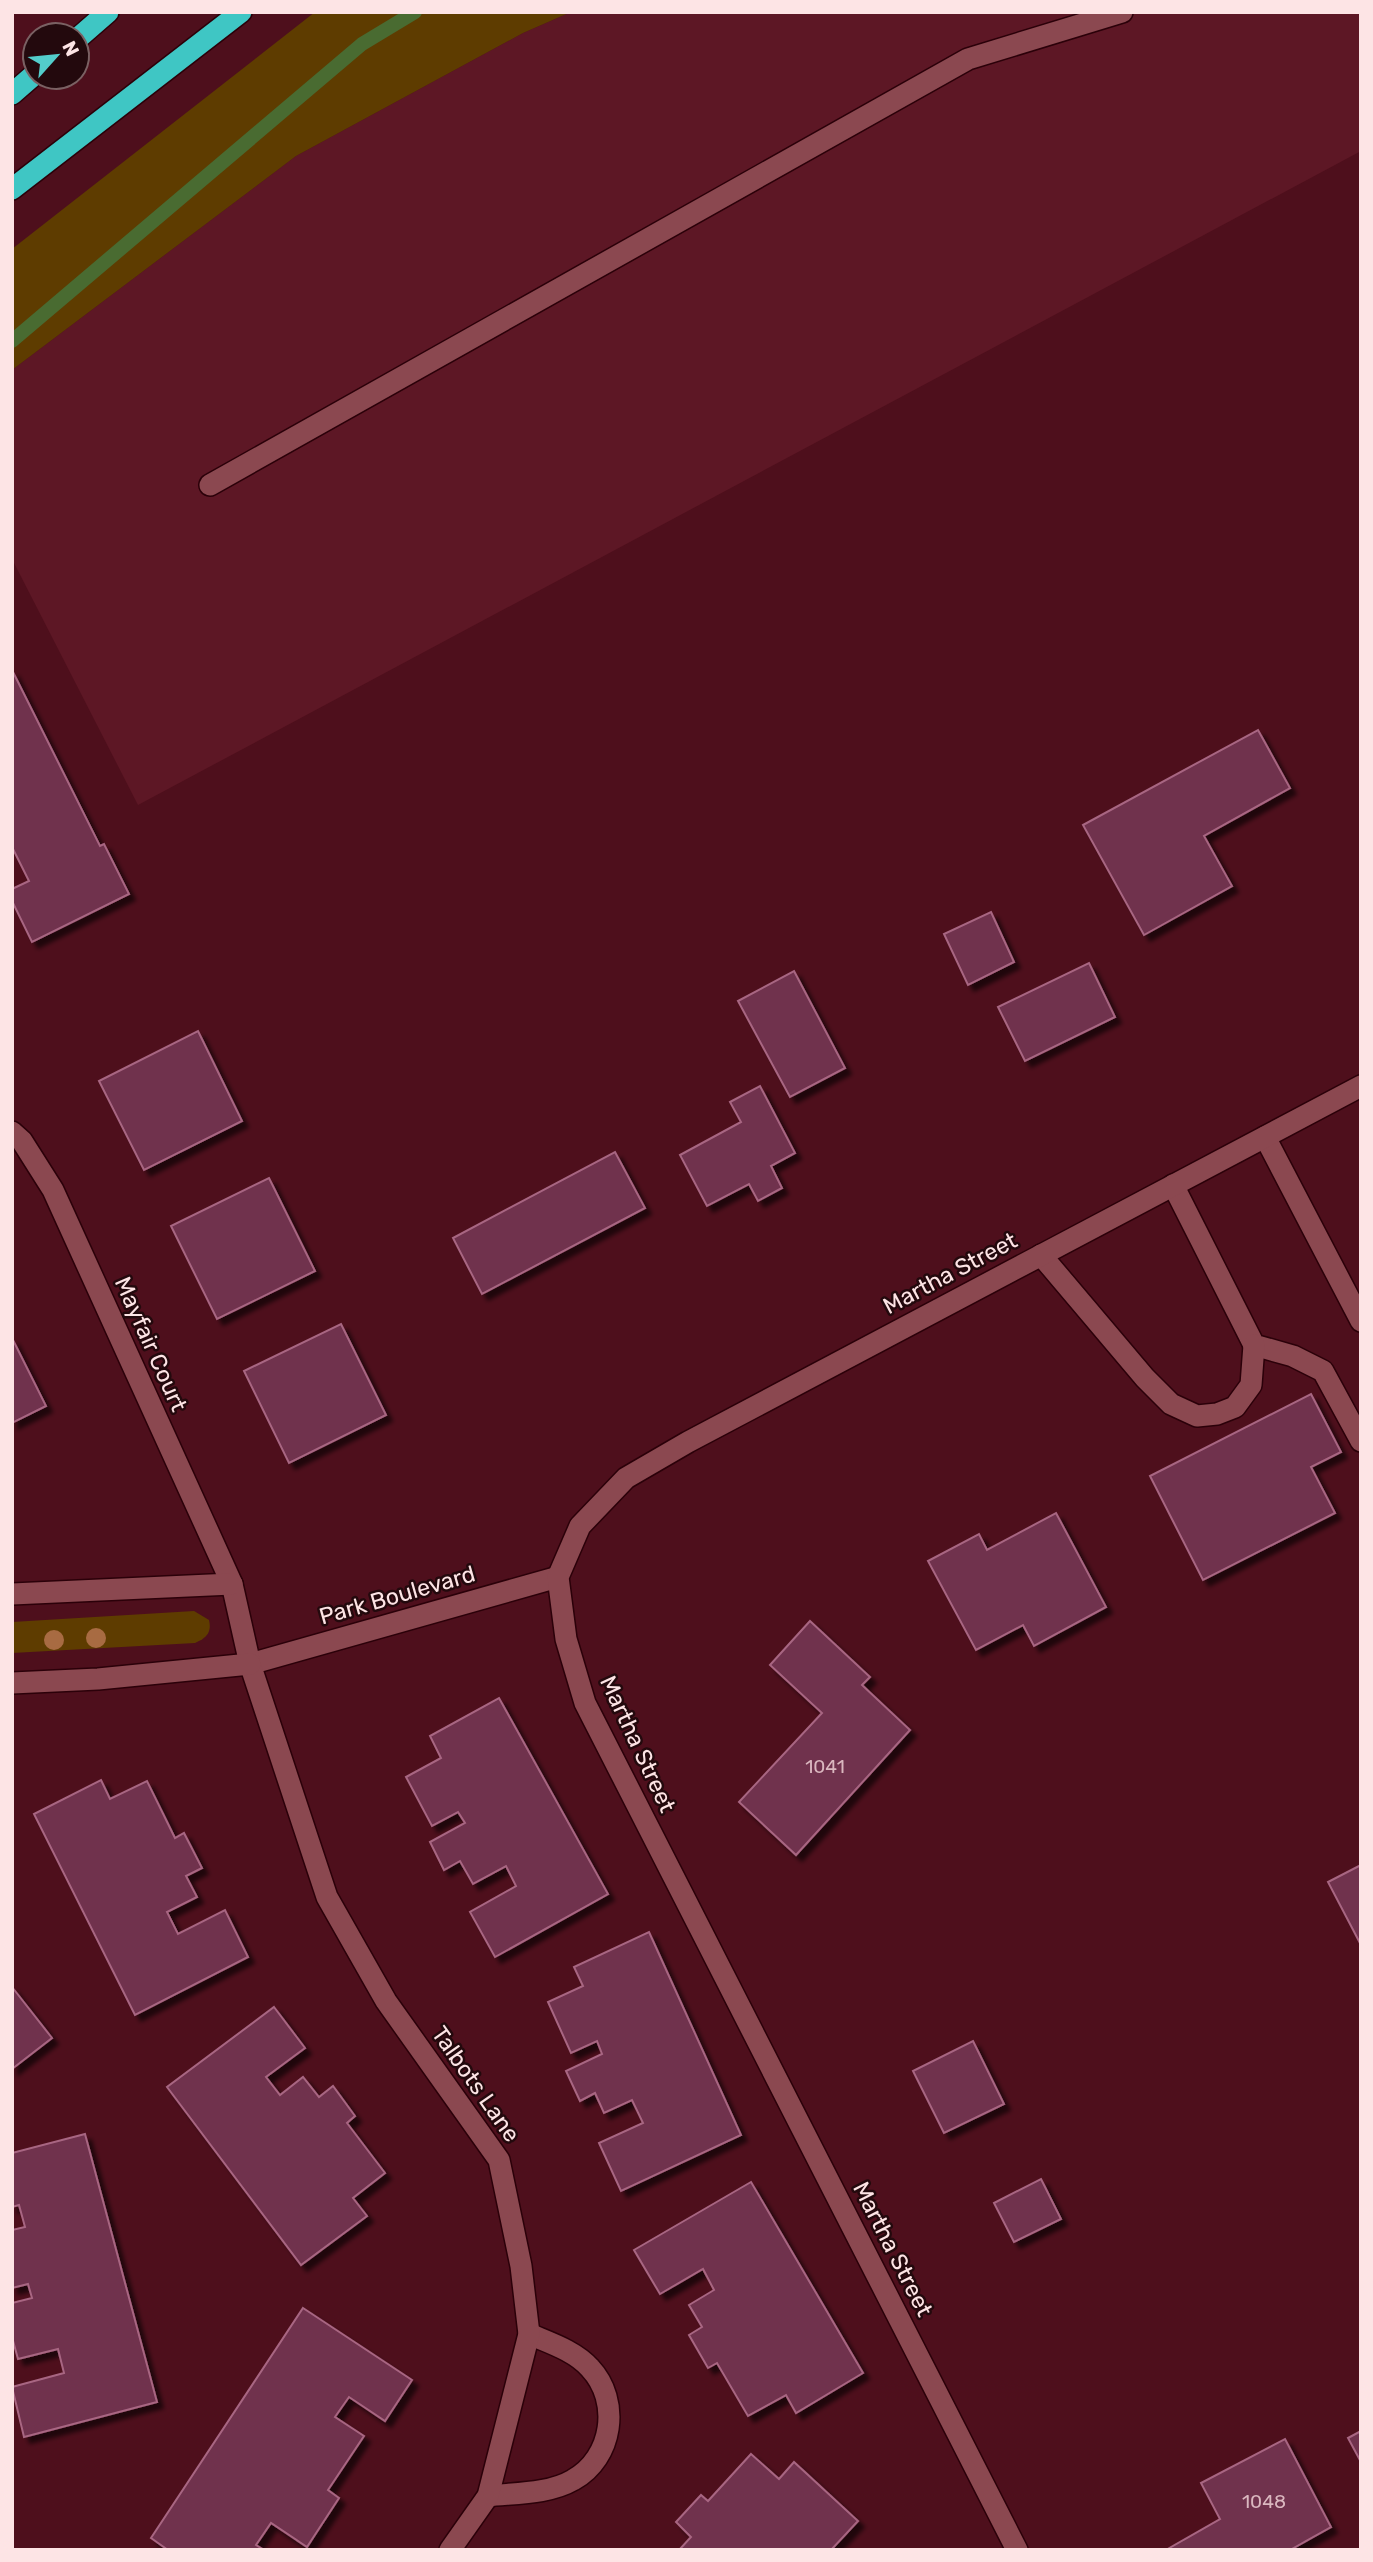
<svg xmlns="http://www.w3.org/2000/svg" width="1373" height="2562" viewBox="0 0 1373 2562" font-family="Rubik,sans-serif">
  <defs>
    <filter id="shadow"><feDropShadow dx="6" dy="6" stdDeviation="2" flood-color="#0009"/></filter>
  </defs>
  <rect width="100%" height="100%" fill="#4e0f1c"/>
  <!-- built -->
  <polygon fill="#5d1725" points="571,12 1361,12 1361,151 138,805 12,559 12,370 296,156 523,33"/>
  <!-- green -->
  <g fill="#5e3c00">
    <polygon points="315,12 571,12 523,33 296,156 12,370 12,341 127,243 12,339 12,249"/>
    <path d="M194,1611L209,1620C212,1633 206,1638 195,1643L12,1653V1622Z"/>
  </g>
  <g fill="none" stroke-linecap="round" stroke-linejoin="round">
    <!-- stream -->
    <polyline stroke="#496b31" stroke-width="14" points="12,341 362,44 415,12"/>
  </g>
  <!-- building -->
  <g fill="#6f314d" stroke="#a86682" stroke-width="2" filter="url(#shadow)">
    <polygon points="12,670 100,846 104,844 129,894 32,942 12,901 12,889 29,881 12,847"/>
    <polygon points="1258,730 1290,788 1204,836 1232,886 1144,935 1083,825"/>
    <polygon points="991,912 1014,962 968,985 944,934"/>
    <polygon points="1089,963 1115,1017 1025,1061 998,1007"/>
    <polygon points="794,971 845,1068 790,1097 738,1001"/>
    <polygon points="198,1031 242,1121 144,1170 99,1081"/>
    <polygon points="760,1086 795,1153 771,1166 782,1188 758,1201 749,1184 707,1206 680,1155 741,1122 730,1102"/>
    <polygon points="615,1152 645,1208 482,1294 453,1238"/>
    <polygon points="269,1178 315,1271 217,1319 171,1226"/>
    <polygon points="341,1324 386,1415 289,1463 244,1371"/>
    <polygon points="12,1338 46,1406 12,1423"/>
    <polygon points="1311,1394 1341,1452 1311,1467 1335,1513 1203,1580 1150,1476"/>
    <polygon points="1056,1513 1106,1607 1034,1646 1023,1625 976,1650 928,1561 979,1534 987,1550"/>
    <polygon points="810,1621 870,1677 862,1685 910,1730 796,1855 739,1802 822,1713 770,1665"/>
    <polygon points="499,1698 608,1894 495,1957 470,1912 516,1886 506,1866 473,1884 460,1861 444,1870 430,1842 465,1823 458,1812 432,1826 406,1777 441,1758 430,1736"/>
    <polygon points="101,1780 110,1799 147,1781 175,1838 184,1833 202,1868 186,1876 197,1897 167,1912 178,1934 225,1910 248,1957 135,2015 34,1814"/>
    <polygon points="1361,1865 1361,1945 1328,1882"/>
    <polygon points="649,1932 741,2135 621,2191 599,2143 643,2123 632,2100 604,2113 595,2093 580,2101 566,2071 602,2054 597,2041 571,2053 548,2002 583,1986 574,1967"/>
    <polygon points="12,1987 52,2038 12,2069"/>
    <polygon points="274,2007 305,2048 266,2077 280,2095 303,2077 319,2097 333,2086 355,2116 347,2123 385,2173 353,2198 367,2216 301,2265 167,2087"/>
    <polygon points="973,2041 1004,2104 944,2133 913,2071"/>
    <polygon points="85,2134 157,2402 24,2437 12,2387 64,2373 58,2349 18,2359 12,2337 12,2303 32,2298 28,2284 12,2288 12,2230 25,2227 19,2205 12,2207 12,2153"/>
    <polygon points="1041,2179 1061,2219 1014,2242 994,2203"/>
    <polygon points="751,2182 863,2373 796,2413 786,2395 748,2416 717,2363 708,2368 689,2335 702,2327 689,2305 714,2290 703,2269 660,2294 634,2250"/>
    <polygon points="303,2308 412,2380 385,2421 349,2397 335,2417 364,2436 328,2490 339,2498 307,2547 271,2523 256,2545 264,2550 168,2550 151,2538"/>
    <polygon points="1361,2431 1361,2462 1348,2438"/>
    <polygon points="1285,2439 1331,2527 1290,2550 1166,2550 1220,2519 1201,2483"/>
    <polygon points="751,2454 779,2479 794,2462 858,2521 831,2550 679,2550 691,2537 676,2522 701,2495 708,2501"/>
  </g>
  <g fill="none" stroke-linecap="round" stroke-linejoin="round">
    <defs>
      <g id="lane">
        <polyline points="210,485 968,59 1122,12"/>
        <polyline points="1265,1137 1361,1321"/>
        <polyline points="1173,1185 1254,1345 1293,1356 1323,1371 1361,1441"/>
        <polyline points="1041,1255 1145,1378 1171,1404 1197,1416 1217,1414 1235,1407 1251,1385 1254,1345"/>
        <polyline points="250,1664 558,1577"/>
        <path d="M488,2496C515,2493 549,2494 573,2480C613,2458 621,2401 590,2368C575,2351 550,2343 529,2334"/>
      </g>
      <g id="street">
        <polyline points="12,1132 22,1141 53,1190 232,1584 250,1664 327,1897 386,2001 499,2160 521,2266 529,2334 488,2496 450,2550"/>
        <polyline points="1017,2550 585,1703 566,1639 558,1577 580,1526 626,1478 688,1442 1361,1086"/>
      </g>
      <g id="secondary">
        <polyline points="12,1594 232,1584"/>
        <polyline points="12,1683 98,1679 250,1664"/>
      </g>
      <g id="highway">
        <polyline points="77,39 108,12"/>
        <polyline points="12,94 35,74"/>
        <polyline points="12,189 241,12"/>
      </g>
    </defs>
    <!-- lane casing -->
    <use href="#lane" stroke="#2b0009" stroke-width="24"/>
    <!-- street casing -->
    <use href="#street" stroke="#2b0009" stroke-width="24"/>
    <!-- secondary casing -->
    <use href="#secondary" stroke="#2b0009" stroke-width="24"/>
    <!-- highway casing -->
    <use href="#highway" stroke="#2b0009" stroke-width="24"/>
    <!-- lane -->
    <use href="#lane" stroke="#8b4850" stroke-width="21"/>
    <!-- street -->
    <use href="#street" stroke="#8b4850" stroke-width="21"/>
    <!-- secondary -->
    <use href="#secondary" stroke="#8b4850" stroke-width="21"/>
    <!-- highway -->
    <use href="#highway" stroke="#3fc6c4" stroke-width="21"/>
  </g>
  <!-- trees -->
  <g fill="#a86b42">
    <circle cx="96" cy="1638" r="10"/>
    <circle cx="54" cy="1640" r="10"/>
  </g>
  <g text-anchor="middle" stroke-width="5" stroke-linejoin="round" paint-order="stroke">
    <!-- number labels -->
    <g font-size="19" fill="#dab7bf">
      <text x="825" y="1773">1041</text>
      <text x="1264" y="2508">1048</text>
    </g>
    <!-- street labels -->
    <g font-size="23" fill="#fde4e5" stroke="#23090d">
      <text transform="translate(950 1273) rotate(-28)" y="8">Martha Street</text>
      <text transform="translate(151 1344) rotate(66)" y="8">Mayfair Court</text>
      <text transform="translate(397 1595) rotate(-16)" y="8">Park Boulevard</text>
      <text transform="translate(638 1744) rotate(65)" y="8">Martha Street</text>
      <text transform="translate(476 2084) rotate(55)" y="8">Talbots Lane</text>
      <text transform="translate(893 2249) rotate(63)" y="8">Martha Street</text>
    </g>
  </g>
  <!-- border -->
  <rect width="1373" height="2562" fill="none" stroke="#fde4e5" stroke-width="28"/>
  <!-- north arrow -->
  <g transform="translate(56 56) rotate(63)"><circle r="33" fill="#23090d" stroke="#7a6163" stroke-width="2"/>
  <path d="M0-5L12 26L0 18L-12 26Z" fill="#53cdcb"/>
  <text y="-10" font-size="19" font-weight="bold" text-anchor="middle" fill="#fde4e5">N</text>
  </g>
</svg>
